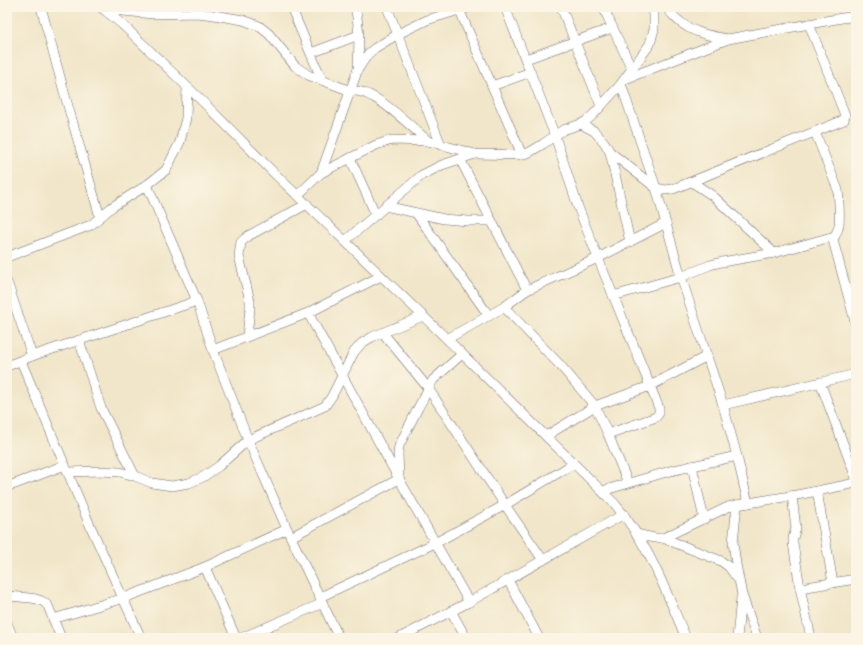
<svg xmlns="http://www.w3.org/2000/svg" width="863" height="645" viewBox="0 0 863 645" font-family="'Architects Daughter',sans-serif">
  <rect width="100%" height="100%" fill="#fcf5e5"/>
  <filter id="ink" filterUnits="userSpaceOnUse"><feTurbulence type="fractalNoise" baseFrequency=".025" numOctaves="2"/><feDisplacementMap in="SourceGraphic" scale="8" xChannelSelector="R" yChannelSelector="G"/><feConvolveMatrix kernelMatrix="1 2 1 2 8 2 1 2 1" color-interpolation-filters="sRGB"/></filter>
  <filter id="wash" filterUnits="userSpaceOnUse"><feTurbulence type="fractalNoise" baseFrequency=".012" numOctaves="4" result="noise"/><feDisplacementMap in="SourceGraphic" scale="16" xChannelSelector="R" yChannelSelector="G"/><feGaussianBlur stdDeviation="0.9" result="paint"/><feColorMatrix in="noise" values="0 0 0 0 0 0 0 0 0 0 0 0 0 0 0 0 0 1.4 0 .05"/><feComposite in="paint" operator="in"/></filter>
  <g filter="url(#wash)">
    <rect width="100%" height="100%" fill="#f1e6c9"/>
  </g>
  <g filter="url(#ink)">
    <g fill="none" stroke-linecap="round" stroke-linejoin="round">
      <defs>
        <g id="minor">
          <polyline points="41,7 66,99 100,217"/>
          <path d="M101,7L125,27L199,98L275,174L447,339L614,503C648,542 666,592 686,638"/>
          <polyline points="291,7 322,80"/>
          <path d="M355,7C360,28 359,47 358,69"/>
          <polyline points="387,7 441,145"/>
          <polyline points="458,7 522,155"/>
          <polyline points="505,7 555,136 578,207 598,258 659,408 659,413 656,417 608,434"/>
          <polyline points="561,7 601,106"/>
          <polyline points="603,7 632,69"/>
          <path d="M666,7C670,12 674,17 679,21C693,33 711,36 728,39"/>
          <path d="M103,9L153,14L197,13L214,15L243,20L259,26L269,34L295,66L308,75L351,91C374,88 411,127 428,141"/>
          <polyline points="311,53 359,35"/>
          <polyline points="526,59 612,28"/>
          <polyline points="625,79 728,39 842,18 850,17 856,18"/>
          <polyline points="621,84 656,188 681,277 723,405 737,456 748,503"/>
          <polyline points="492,86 531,72"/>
          <polyline points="581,124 594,131 604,142 610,152 656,188 665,190 673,189 844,120 845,115 809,24"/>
          <path d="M815,132L838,190C839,201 840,214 839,225C838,231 835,235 833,240L856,325"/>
          <polyline points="610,152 630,242"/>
          <polyline points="350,158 376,215"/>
          <polyline points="460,159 527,290"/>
          <polyline points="321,173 358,69 368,54 375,48 398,34 427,20 469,7"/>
          <polyline points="692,182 713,196 774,253"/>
          <polyline points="147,185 197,301 213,350 248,440 287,529 339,638"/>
          <polyline points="298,195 321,173 376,145 392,140 428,141 475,154 522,155 530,152 543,144 563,130 581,124 586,121 593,115 621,84 650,44 654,29 654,14 652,7"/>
          <polyline points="385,206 444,219 468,221 492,221"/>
          <polyline points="416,213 489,316"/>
          <polyline points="345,241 422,175 442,165 475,154"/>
          <polyline points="7,257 91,225 112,207 147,185 166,170 180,142 186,118 187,87"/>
          <polyline points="7,282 32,356"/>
          <polyline points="613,296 681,277 710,265 722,262 774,253 835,236"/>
          <polyline points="504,307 560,365 595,406 608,434 628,483"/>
          <polyline points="308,313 342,375 399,479 469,602"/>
          <polyline points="383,333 428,388 505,505 543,560"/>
          <polyline points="247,336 250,309 250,301 239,256 241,242 248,236 307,204"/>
          <polyline points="447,339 504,307 527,290 598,258 666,223"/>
          <polyline points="79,340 101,408 135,476"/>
          <polyline points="213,350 308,313 381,276"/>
          <polyline points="21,361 89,523 141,638"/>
          <polyline points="7,366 32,356 197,301"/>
          <polyline points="820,382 856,478"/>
          <polyline points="723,405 856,374"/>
          <polyline points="546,436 595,406 650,386 707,356"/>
          <polyline points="692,466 704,519"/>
          <polyline points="68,472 99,471 120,472 135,476 152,483 172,486 189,483 203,477 219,466 248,440 316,410 325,406 332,396 354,352 362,343 372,337 423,316"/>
          <polyline points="399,478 398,453 399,446 418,408 433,380 462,354"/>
          <polyline points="7,487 65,465"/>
          <polyline points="602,491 670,471 737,456"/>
          <polyline points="817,491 833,583"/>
          <polyline points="792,496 796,528 793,538 793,543 800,588 811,638"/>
          <polyline points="737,505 733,542 736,564 742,595 757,638"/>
          <polyline points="636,534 654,538 663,538 728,507 737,505 802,494 856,483"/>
          <polyline points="291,537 399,479"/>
          <polyline points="663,538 721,561 729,567 737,578"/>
          <polyline points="205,567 236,638"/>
          <polyline points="508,580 539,638"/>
          <polyline points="800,588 856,579"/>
          <path d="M7,595C19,599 40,595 48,606L61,638"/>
          <polyline points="320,597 435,543 505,505 573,464"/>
          <polyline points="451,611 466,638"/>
          <polyline points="53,619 124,598 205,567 287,529"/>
          <polyline points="7,623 13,638"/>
          <polyline points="241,638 323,603"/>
          <polyline points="399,638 469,602 624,514"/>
          <polyline points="737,638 741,598"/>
        </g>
      </defs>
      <!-- minor casing -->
      <use href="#minor" stroke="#6a676d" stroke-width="10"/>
      <!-- minor -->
      <use href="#minor" stroke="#fff" stroke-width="9"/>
    </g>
  </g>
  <!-- margin -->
  <rect width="863" height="645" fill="none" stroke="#fcf5e5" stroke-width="24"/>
</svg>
